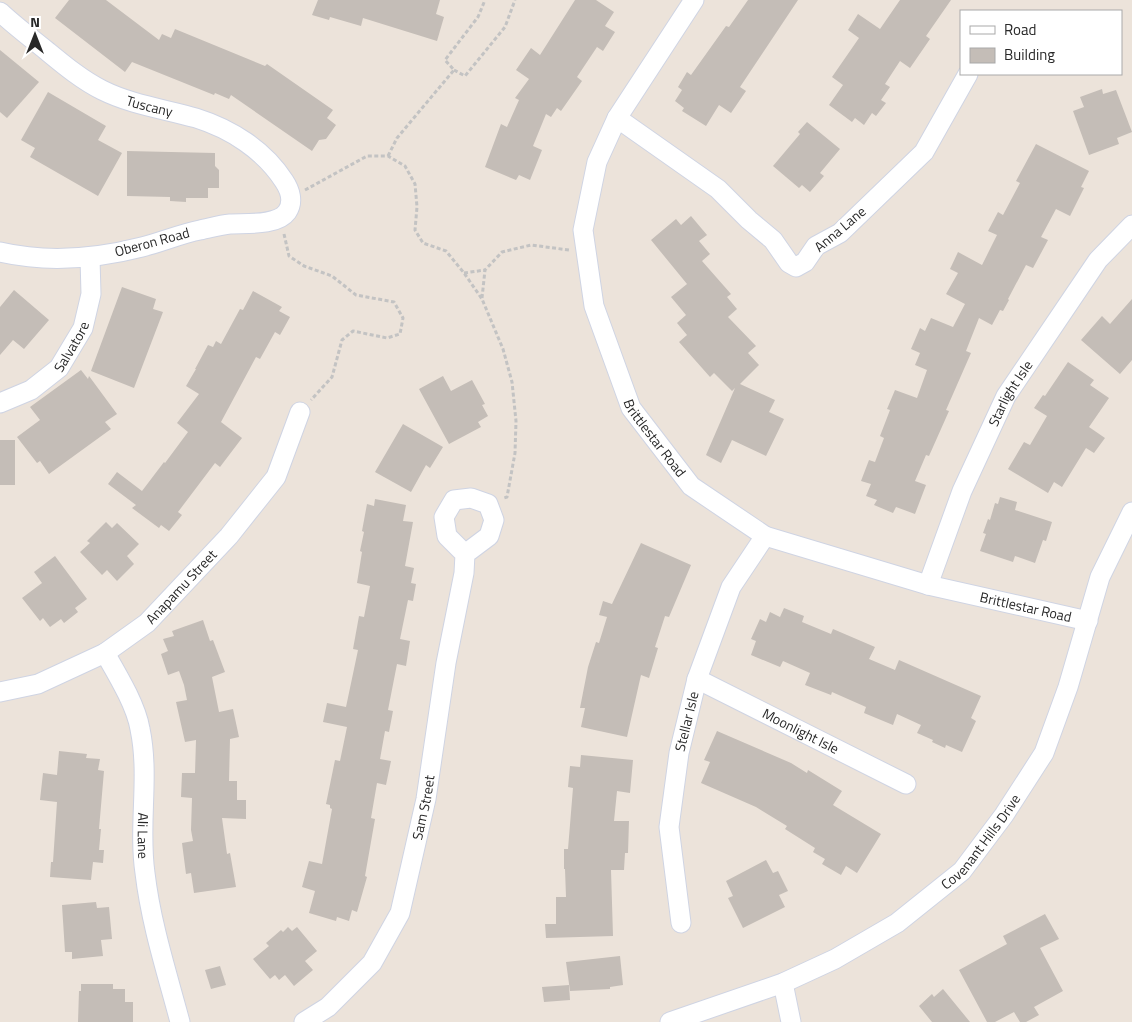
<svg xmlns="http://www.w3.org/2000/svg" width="1132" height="1022" viewBox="0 0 1132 1022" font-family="'Titillium Web',sans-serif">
  <rect width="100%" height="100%" fill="#ece3da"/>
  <!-- building -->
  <g fill="#c4bdb7">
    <polygon points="69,0 106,0 159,40 162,34 171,38 175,29 265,66 267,64 333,110 327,118 336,125 326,139 319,140 312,151 231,95 229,99 215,93 214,95 132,62 125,72 55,18"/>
    <polygon points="318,0 440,0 436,14 444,17 437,41 363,18 361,26 330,17 329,20 312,15"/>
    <polygon points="575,0 596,0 614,12 605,26 615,32 603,51 597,47 577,77 582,81 561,111 557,108 551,117 546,114 533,146 542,150 530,180 519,175 516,180 485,167 501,124 507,127 519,100 515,98 529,79 516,70 531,48 540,55"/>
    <polygon points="748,0 798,0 740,87 746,91 731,113 719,105 706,126 682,111 684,108 675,101 682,90 678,87 687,72 691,75 726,26 729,27"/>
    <polygon points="900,0 951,0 926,36 930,39 910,68 900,61 885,84 890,87 881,100 886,103 876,116 872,113 864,125 855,118 852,122 829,105 843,85 832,77 859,38 848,30 858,14 880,29"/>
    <polygon points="0,50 39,82 7,118 0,112"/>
    <polygon points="1102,89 1103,94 1116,90 1132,132 1117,138 1119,144 1089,155 1073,111 1084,107 1080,97"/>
    <polygon points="48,92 106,126 98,140 122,153 98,196 30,157 35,148 21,140"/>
    <polygon points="807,122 840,149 820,173 824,176 810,192 802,185 799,188 773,166 800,134 798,132"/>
    <polygon points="1036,144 1089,171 1081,187 1084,188 1070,216 1056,209 1041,237 1048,240 1033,268 1026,265 1008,299 1009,300 1003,311 1000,310 992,325 979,318 966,351 971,353 946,410 949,411 929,456 926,455 915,481 926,485 915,514 896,507 893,513 874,505 877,500 866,496 871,484 861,481 869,460 875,462 884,438 880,436 890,410 887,409 895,390 917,398 927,370 915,365 920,353 911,349 920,328 925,331 931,318 953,327 965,304 946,294 958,273 950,269 958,252 982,265 997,235 988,231 998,212 1003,215 1020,183 1016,181"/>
    <polygon points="127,151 215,153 215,166 219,170 219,188 208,188 208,198 186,198 186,202 170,201 170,197 127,196"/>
    <polygon points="691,216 707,235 699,241 710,254 702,261 731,294 727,297 737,309 728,317 756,346 748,353 759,365 740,384 775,400 769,412 784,419 766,456 732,440 721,463 706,455 735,388 732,391 714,373 710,377 679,342 687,335 677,323 686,315 671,297 687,284 651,240 676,219 681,225"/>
    <polygon points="122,287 156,299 153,309 163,312 134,388 91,371"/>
    <polygon points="14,290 49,320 24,349 13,340 0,355 0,307"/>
    <polygon points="253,291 282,307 279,311 290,317 280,335 275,332 260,359 256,357 221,422 242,438 220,467 215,463 178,512 182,515 169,531 161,525 159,528 132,508 136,505 108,484 117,472 142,491 164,462 165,463 188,432 177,423 199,394 186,386 196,369 195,369 208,345 213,347 216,341 221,344 240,309 243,310"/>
    <polygon points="1132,299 1132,360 1120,374 1081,340 1102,316 1110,324"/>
    <polygon points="1068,362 1094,380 1090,385 1109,398 1089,427 1105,438 1094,453 1086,448 1062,487 1054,482 1048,493 1008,469 1024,442 1030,445 1047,416 1034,408 1043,395 1045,396"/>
    <polygon points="81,370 88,379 89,376 117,414 105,422 111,429 49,474 40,461 37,463 17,437 40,420 30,407"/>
    <polygon points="443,376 451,391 472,380 485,404 482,405 488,416 478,422 481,427 449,444 419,389"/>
    <polygon points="403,424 443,447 430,468 426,465 411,492 375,472"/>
    <rect x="0" y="440" width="15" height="45"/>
    <polygon points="1000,497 1017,502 1015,510 1052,522 1046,541 1043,540 1035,563 1015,556 1013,562 980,551 986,534 983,533 988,519 990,520 995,503 998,504"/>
    <polygon points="375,499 406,505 403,521 413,522 405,566 414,568 411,583 416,584 413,601 408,600 400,639 410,641 406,666 397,664 388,710 393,711 389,732 385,731 380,759 391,761 386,785 377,783 371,818 375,819 365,876 367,877 357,912 352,910 349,921 337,917 336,921 309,913 315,891 302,887 309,861 322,864 332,809 330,808 330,805 326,804 335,760 340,761 347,727 323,722 327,703 346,707 358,650 353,649 359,616 364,617 370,586 357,583 362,552 360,551 364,532 362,531 367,504 374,506"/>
    <polygon points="106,522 112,528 117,523 139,544 127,556 134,564 117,581 107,570 102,575 80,552 90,543 87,541"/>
    <polygon points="641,543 691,565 669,617 665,616 655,647 658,648 649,678 641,675 627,737 581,727 585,708 580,708 588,667 596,642 599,643 607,617 599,615 603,601 612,604"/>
    <polygon points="55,556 87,599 75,608 78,612 64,623 61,619 50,627 43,618 40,621 22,598 42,583 34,572"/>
    <polygon points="784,608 804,616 802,622 831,634 833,629 875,647 869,659 895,670 899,660 981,696 971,718 976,721 962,752 946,745 945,748 932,742 933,740 917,733 921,725 897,714 893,725 864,713 866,707 832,692 831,695 805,685 810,673 783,661 780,667 751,655 756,641 751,639 760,619 766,622 770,612 780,617"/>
    <polygon points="203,620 210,641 213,640 225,672 212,677 219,712 233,709 239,737 230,739 229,781 237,781 237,800 246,800 246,819 222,818 227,854 230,853 236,887 194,893 191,873 186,874 182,843 193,841 191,830 192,798 181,797 182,773 195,773 196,740 185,742 176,702 187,700 184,685 179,671 168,675 161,654 168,651 163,639 174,636 172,631"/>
    <polygon points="717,731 791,763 807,773 808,770 842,791 833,805 881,834 857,873 846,866 841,875 822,864 825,859 813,852 815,848 785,829 787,826 756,807 701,783 710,762 704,760"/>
    <polygon points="59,751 87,754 86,758 100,759 98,770 104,771 99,829 101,829 99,850 104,850 103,863 93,862 91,880 50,877 51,862 53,862 57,802 40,800 43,773 57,775"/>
    <polygon points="581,755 633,760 630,793 617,791 614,821 629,821 628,853 625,853 624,870 611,870 613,936 546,938 545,924 556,924 556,897 566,897 565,869 564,869 564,849 568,849 573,788 568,787 570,766 580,767"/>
    <polygon points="766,860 773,873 778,871 788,891 779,895 785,907 743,928 728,898 733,896 726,881"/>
    <polygon points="96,902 97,908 109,907 112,939 101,940 103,956 72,959 72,952 65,952 62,905"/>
    <polygon points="1045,914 1059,939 1040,948 1063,991 1034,1007 1039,1015 1026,1022 1020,1022 1014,1012 995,1022 987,1022 959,970 1007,944 1003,936"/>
    <polygon points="288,927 292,931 297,927 317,951 305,961 313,970 294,986 285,975 279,980 275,975 270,979 253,959 269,946 266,943 281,930 283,932"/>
    <polygon points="620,956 623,985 610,987 610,989 570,991 566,962"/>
    <polygon points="220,966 226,985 211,989 205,970"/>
    <polygon points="81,984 113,984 113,989 125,989 125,1002 133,1002 133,1022 78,1022 79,991 81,991"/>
    <polygon points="569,985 570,1000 544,1002 542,987"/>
    <polygon points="943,989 970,1022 932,1022 919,1006 932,994 934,997"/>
  </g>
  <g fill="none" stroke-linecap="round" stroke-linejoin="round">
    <defs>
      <g id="minor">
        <path id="s1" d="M694,0L617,118L597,162L583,230L594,306L631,408L691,486L765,536L928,585L1088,621"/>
        <path id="s2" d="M0,12C15,26 31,38 47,51C64,65 82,80 102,90C132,105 165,109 196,118C231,129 264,150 284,181C290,190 294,202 287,212C277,226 245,223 230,224C220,225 210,228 200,230C180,234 162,242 142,247C95,259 47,263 0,252"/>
        <polyline points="617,118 718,189 749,220 773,240 789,263 796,267 805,262 816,246 840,233 924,152 968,74"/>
        <path id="s3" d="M0,403L31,390L59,368L83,328L91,294L90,258"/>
        <path id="s4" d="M928,585L962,491L1006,396L1098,260L1132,225"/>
        <path id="s5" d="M105,653C117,674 136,705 140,729C150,777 138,825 145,873C151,924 167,973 180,1022"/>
        <path id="s6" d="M697,679L906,784"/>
        <path id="s7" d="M0,692L38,684L105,653L147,623L229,536L276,477L300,412"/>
        <path id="s8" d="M681,923L669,827L679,753L697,679L731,587L765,536"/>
        <polyline points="783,983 791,1022"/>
        <path id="s9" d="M304,1022L328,1007L372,963L400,913L426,799L446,663L464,573L465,554L447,536L444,517L454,500L471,498L488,504L494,520L489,536L465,554"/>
        <path id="s10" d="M670,1022L783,983L835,959L897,923L962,871L1004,815L1044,753L1068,687L1100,577L1132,512"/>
      </g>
    </defs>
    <!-- minor casing -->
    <use href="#minor" stroke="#cfd4e3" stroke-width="21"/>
    <!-- path -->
    <g stroke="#c3c3c3" stroke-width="3" stroke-dasharray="4 2.5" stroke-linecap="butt">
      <polyline points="454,70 465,76 505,27 515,0"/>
      <polyline points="388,156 397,138 454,70 445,60 478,17 485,0"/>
      <polyline points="305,190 367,156 388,156 405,166 415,184 417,207 415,230 423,243 446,251 464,273 482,299 503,349 512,382 516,421 515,453 507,497 504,498"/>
      <polyline points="284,234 289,256 304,266 332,276 356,295 394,302 403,318 400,334 387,338 353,331 342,340 332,377 311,400"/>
      <polyline points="464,273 485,270"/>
      <polyline points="482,298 485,270 502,252 531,245 569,250"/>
    </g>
    <!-- minor -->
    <use href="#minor" stroke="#fff" stroke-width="19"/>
  </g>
  <g text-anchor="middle" stroke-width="5" stroke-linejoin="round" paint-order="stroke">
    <!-- street labels -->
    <g font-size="14" fill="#292929" stroke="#fff">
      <text dy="5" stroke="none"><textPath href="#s2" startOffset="179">Tuscany</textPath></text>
      <text transform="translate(840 229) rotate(-40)" y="5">Anna Lane</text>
      <text transform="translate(152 242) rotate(-15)" y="5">Oberon Road</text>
      <text dy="5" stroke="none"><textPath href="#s3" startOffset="94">Salvatore</textPath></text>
      <text dy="5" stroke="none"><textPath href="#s4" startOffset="209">Starlight Isle</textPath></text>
      <text dy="5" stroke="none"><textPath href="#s1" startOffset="482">Brittlestar Road</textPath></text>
      <text dy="5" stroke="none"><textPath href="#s7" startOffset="214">Anapamu Street</textPath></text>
      <text dy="5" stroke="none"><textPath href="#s1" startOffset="902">Brittlestar Road</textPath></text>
      <text dy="5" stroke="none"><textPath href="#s8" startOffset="204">Stellar Isle</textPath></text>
      <text dy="5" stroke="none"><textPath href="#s6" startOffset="116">Moonlight Isle</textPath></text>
      <text dy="5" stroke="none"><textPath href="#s9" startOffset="256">Sam Street</textPath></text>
      <text dy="5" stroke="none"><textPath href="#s5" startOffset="191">Ali Lane</textPath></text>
      <text dy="5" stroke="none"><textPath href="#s10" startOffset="366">Covenant Hills Drive</textPath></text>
    </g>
  </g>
  <!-- legend -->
  <rect x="960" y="10" width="162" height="65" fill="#ffffff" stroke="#a9a9a9"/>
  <rect x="970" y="26" width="25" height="8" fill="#ffffff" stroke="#a9a9a9"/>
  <text x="1004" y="35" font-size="15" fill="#292929">Road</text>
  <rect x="970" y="48" width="25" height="15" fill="#c4bdb7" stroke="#a9a9a9"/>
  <text x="1004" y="60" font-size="15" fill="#292929">Building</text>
  <!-- north arrow -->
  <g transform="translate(35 35)" stroke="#ffffff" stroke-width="4" paint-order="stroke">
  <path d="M0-4L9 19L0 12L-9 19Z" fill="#292929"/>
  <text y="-8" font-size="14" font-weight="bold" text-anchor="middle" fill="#292929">N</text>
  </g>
</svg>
